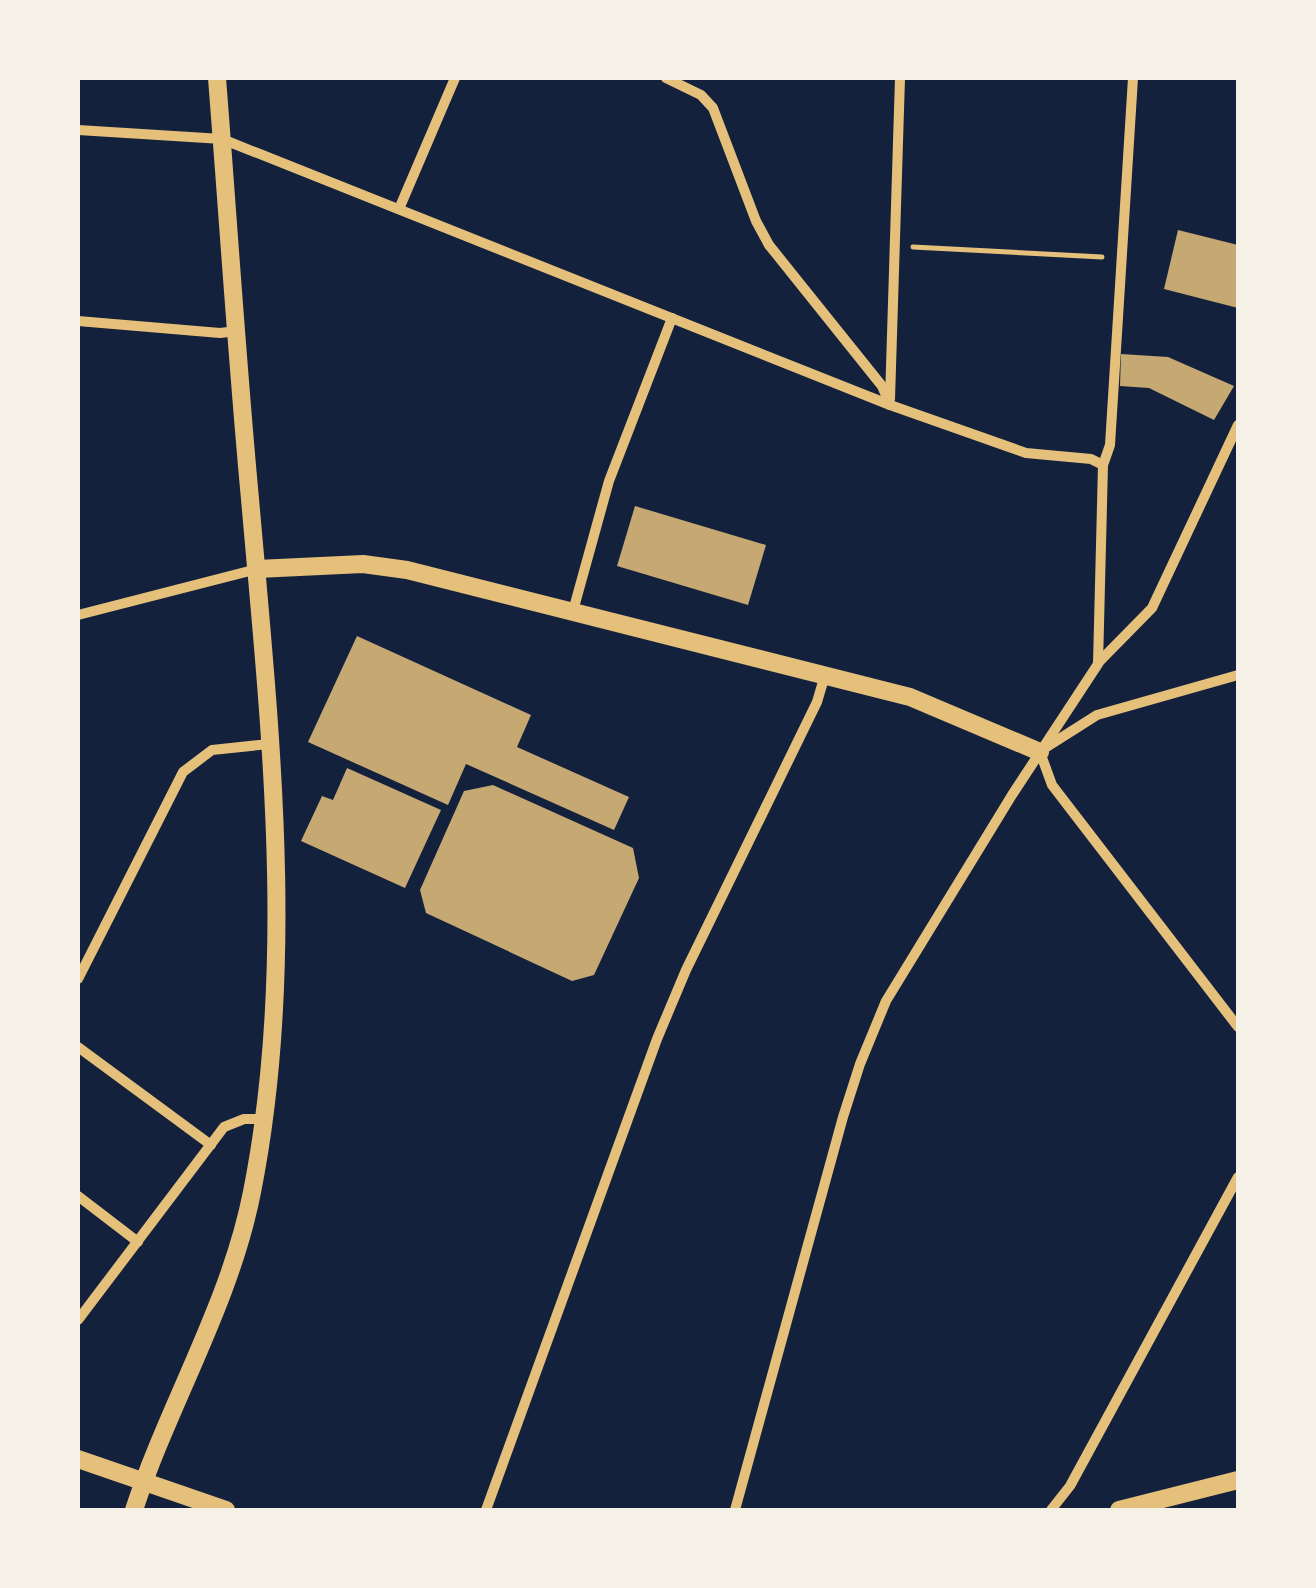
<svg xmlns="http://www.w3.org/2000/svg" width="1316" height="1588" viewBox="0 0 1316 1588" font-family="'Open Sans',sans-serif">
  <rect width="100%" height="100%" fill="#14213d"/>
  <!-- building -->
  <g fill="#c6a872">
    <polygon points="1178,230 1238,245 1238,308 1164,289"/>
    <polygon points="1121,354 1168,357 1234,386 1214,420 1149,388 1120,386"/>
    <polygon points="635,506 766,545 748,605 617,566"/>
    <polygon points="357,636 531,715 517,747 629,797 614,830 466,764 448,805 308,742"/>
    <polygon points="347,768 441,810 405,888 301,841 322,796 333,800"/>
    <polygon points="493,785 633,848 639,878 594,975 572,981 426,913 420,890 464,791"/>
  </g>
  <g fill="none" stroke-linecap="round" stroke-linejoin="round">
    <!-- path -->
    <polyline stroke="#e5c07b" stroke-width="5" points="913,247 1102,257"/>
    <!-- minor -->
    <g stroke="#e5c07b" stroke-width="10">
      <polyline points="666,78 701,95 713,108 756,221 769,245 882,386 890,405"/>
      <polyline points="78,130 222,139 890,405 1026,453 1091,459 1103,465"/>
      <polyline points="399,209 455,78"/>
      <polyline points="78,321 220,333 237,331"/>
      <polyline points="890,399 900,78"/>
      <polyline points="573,611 609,481 672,318"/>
      <polyline points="78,615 257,569"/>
      <polyline points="1098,663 1152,608 1238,425"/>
      <polyline points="1045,748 1097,715 1238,675"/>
      <polyline points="1040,752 1052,785 1238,1027"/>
      <polyline points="78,979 183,772 212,750 269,744"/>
      <polyline points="78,1047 211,1145"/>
      <polyline points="78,1196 138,1242"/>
      <polyline points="78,1320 224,1127 244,1119 264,1119"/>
      <polyline points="486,1510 657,1039 686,970 817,702 825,675"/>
      <polyline points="735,1510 843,1117 860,1064 886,1001 1012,795 1098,664 1103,465 1110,445 1133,78"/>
      <polyline points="1051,1510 1070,1486 1238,1177"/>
    </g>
    <!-- tertiary -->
    <g stroke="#e5c07b" stroke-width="18">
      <polyline points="257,569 363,564 407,570 910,697 1040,752"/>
      <polyline points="78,1459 226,1510"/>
      <path d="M134,1510C169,1403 230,1304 252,1192C297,965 270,728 250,499C237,359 228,218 217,78"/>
      <polyline points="1119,1510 1238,1480"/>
    </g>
  </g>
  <!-- border -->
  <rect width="1316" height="1588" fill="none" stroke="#f6f1e7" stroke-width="160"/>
</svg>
